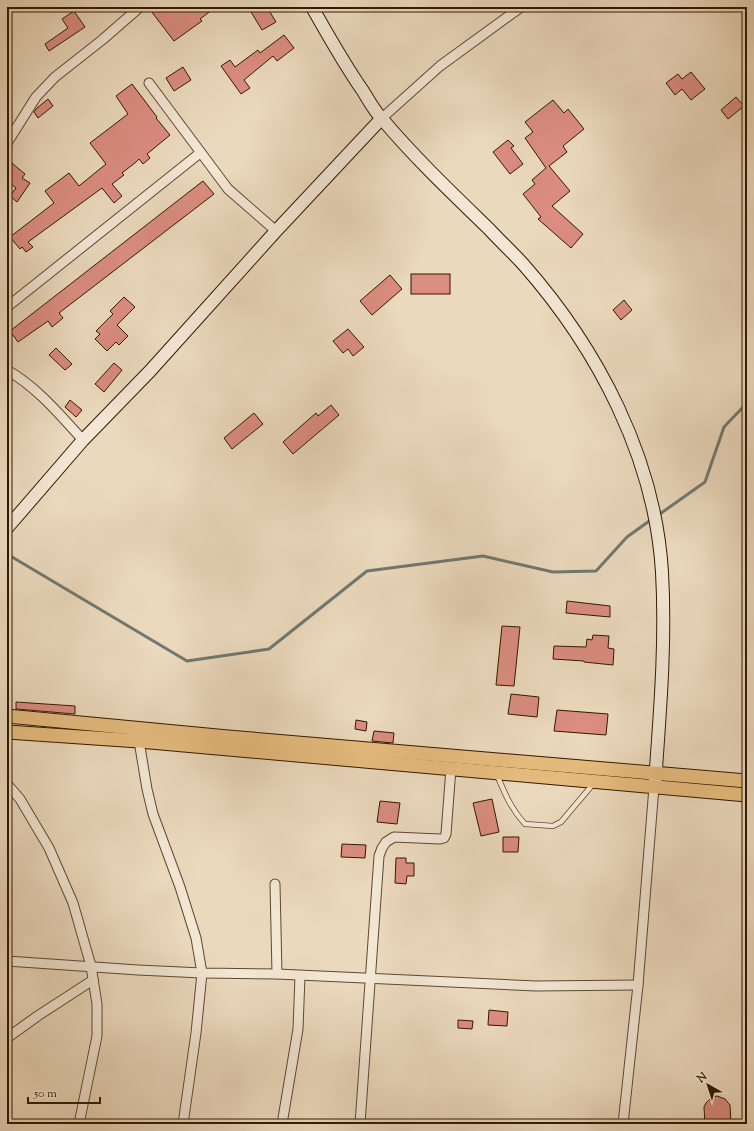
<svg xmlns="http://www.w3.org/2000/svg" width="754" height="1131" viewBox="0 0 754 1131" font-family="'Sorts Mill Goudy',serif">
  <rect width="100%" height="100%" fill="#ebd9bd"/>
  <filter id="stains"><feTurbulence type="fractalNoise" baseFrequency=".005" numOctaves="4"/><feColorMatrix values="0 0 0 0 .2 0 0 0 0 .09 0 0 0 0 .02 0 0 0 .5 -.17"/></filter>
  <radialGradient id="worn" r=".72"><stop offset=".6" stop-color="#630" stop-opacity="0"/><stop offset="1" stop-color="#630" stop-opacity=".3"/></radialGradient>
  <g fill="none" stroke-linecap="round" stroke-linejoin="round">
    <!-- stream -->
    <g stroke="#717871" stroke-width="3">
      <polyline points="657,516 705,482 724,427 747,403"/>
      <polyline points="7,554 187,661 269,649 367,571 483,556 553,572 596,571 627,537 652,519"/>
    </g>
  </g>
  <!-- building -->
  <g fill="#db8d80" stroke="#311801">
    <polygon points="156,7 216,7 200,19 202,21 174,41 151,11"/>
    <polygon points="248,7 267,7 276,22 262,30"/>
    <polygon points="74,11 85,27 49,51 45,44 68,28 62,19"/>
    <polygon points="284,35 294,48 277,61 273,56 244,80 250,88 241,94 221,66 230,60 235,67 258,50 260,53"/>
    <polygon points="183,67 191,80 174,91 166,78"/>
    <polygon points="691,72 705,89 691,100 682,89 675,95 666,83 678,74 682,79"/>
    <polygon points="132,84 157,117 156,118 170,135 147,154 150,158 143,164 139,159 136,162 122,173 124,175 112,184 122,196 114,203 102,188 28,242 33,247 26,252 22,247 20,249 10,237 54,203 45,191 69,173 79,186 106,164 90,143 128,114 116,96"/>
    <polygon points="736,97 744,106 728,119 721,110"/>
    <polygon points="48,99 53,106 38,118 34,112 36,109"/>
    <polygon points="553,100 564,113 568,109 584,129 563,146 567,152 549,166 570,191 552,206 583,234 571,248 538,219 541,217 523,194 535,184 532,180 546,168 525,138 533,132 525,122"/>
    <polygon points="508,140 514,146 511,148 523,164 510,174 493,152"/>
    <polygon points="7,159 25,174 22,178 30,183 17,202 10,196 16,188 7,181"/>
    <polygon points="203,181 214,194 59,313 63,318 52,327 48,321 18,342 10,331"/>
    <rect x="411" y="274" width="39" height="20"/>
    <polygon points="390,275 402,289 372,315 360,301"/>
    <polygon points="124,297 135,307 117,325 128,336 119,345 116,342 107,351 95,339 100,334 96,331 113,314 110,311"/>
    <polygon points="624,300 632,310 621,320 613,310"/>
    <polygon points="348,329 364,347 353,356 348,349 343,353 333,341"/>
    <polygon points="56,348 72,364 65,370 49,355"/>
    <polygon points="114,363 122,370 104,392 95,384"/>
    <polygon points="70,400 82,410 76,417 65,407"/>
    <polygon points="331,405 339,415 293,454 283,442 316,413 318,416"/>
    <polygon points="254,413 263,424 232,449 224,438"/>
    <polygon points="567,601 610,606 610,617 566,613"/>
    <polygon points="502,626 520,627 514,686 496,685"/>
    <polygon points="593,635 609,636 608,648 614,649 613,665 584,662 584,661 553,659 554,646 586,647 587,639 592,640"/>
    <polygon points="511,694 539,697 537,717 508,714"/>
    <polygon points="16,702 75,706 75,714 16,709"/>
    <polygon points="557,710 608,714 606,735 554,731"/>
    <polygon points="356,720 367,722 366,731 355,729"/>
    <polygon points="374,731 394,733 393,743 372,741"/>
    <polygon points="492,799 499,832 481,836 473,803"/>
    <polygon points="380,801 400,803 397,824 377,822"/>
    <polygon points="503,837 519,837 518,852 503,852"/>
    <polygon points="342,844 366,845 365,858 341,857"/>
    <polygon points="396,858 406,858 406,863 414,863 414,876 407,876 406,884 395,883"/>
    <polygon points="489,1010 508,1012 507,1026 488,1025"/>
    <polygon points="458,1020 473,1021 472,1029 458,1028"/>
    <polygon points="717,1096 725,1099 730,1105 731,1124 705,1124 704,1107 706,1103 712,1097"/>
  </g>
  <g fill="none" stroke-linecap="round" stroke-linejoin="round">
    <defs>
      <path id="lane" d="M497,775C505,794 511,809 525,824L553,826L561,822L594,783"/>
      <g id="street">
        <polyline points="149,83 228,189 276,231"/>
        <polyline points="381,119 440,66 521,7"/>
        <polyline points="7,143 36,97 55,77 102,40 140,7"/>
        <polyline points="7,307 200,153"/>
        <path d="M7,370C38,388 59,414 83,440"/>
        <polyline points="139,741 147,789 153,814 180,887 196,938 202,973 196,1033 183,1124"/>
        <polyline points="7,784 20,799 49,848 73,903 91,966 97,1004 97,1036 79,1124"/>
        <polyline points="275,884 277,974"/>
        <polyline points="7,961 138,970 202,973 277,974 536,986 638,985"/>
        <polyline points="7,1038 39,1015 93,980"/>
        <polyline points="282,1124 298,1029 300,976"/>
        <polyline points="360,1124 379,856 382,848 386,842 394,837 440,839 444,838 446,834 451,768"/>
        <polyline points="623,1124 638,985 654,787"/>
      </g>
      <g id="secondary">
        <path d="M312,7C328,35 344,64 363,91C369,101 375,112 383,120C416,159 453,194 489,229C500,241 512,252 523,264C598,349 655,458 662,572C666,642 660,712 655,782"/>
        <polyline points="7,528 83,440 150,371 276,231 381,119"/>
      </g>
      <g id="primary">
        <polyline points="7,716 228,737 747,781"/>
        <polyline points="7,732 139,741 747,795"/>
      </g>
    </defs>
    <!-- lane casing -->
    <use href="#lane" stroke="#604830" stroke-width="6"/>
    <!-- street casing -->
    <use href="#street" stroke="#604830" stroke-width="11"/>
    <!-- secondary casing -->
    <use href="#secondary" stroke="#311801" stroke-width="14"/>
    <!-- primary casing -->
    <use href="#primary" stroke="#311801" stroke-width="15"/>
    <!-- lane -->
    <use href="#lane" stroke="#f2e6d4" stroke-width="4.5"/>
    <!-- street -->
    <use href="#street" stroke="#f2e6d4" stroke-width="9"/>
    <!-- secondary -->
    <use href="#secondary" stroke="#f2e6d4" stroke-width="12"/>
    <!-- primary -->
    <use href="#primary" stroke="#e6bc7e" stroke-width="13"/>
  </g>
  <!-- margin -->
  <rect width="754" height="1131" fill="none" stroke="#ebd9bd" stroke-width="24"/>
  <rect x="8" y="8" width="738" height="1115" fill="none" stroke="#311801" stroke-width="2"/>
  <rect x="12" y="12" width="730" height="1107" fill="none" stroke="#311801"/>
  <!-- north arrow -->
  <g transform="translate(708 1085) rotate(321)" stroke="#f2e6d4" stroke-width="3" paint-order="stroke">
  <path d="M0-3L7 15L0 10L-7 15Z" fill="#311801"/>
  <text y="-6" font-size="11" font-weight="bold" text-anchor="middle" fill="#311801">N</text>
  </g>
  <!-- scale -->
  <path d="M28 1097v6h72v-6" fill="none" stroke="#311801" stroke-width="2"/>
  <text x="34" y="1097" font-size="12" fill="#311801" stroke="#f2e6d4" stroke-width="3" paint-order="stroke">50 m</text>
  <rect width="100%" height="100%" filter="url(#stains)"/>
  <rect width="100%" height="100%" fill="url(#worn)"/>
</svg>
